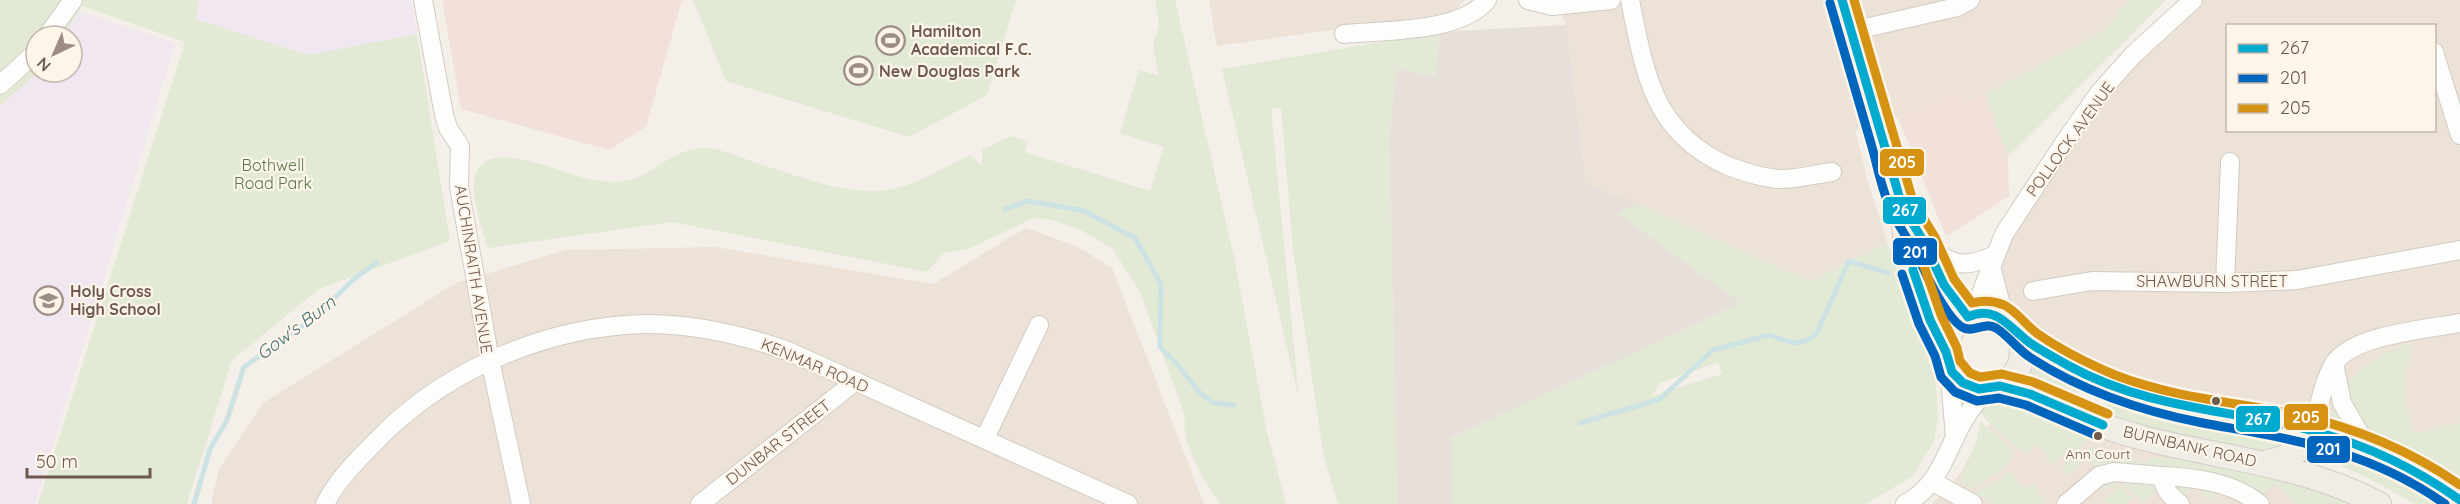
<svg xmlns="http://www.w3.org/2000/svg" width="2460" height="504" viewBox="0 0 2460 504" font-family="Quicksand,sans-serif">
  <rect width="100%" height="100%" fill="#f4efe9"/>
  <!-- residential -->
  <g fill="#ede2d7" fill-rule="evenodd">
    <polygon points="1209,0 1465,0 1452,13 1217,46"/>
    <polygon points="1555,0 2129,0 2105,30 1985,95 1963,104 1957,94 1898,117 1855,130 1868,182 1887,242 1810,281 1586,184 1566,25"/>
    <path d="M2193,0H2460V500L2331,430L2135,395L2034,345L2004,299L1999,273L2004,234L2062,146ZM2228,26H2434V130H2228Z"/>
    <polygon points="1026,228 1076,246 1112,268 1204,504 211,504 219,469 263,403 456,283 566,250 715,247 933,284"/>
    <polygon points="2004,400 2355,504 1932,504 1958,476"/>
  </g>
  <!-- commercial -->
  <g fill="#f1e1da">
    <polygon points="442,0 682,0 646,127 609,150 461,109"/>
    <polygon points="1958,93 1964,103 1985,95 2008,157 2009,196 1946,237 1898,117"/>
  </g>
  <!-- industrial -->
  <polygon fill="#e6dfda" points="1566,25 1586,184 1637,204 1619,214 1741,303 1451,438 1451,504 1397,504 1389,139 1396,68 1435,76 1440,32"/>
  <!-- education -->
  <g fill="#f0e7f0">
    <polygon points="199,0 411,0 417,34 308,55 196,19"/>
    <polygon points="74,10 175,43 35,504 0,504 0,95 36,72 72,72 72,36 56,36"/>
  </g>
  <!-- green -->
  <g fill="#e2ead5" fill-rule="evenodd">
    <polygon points="0,0 199,0 196,19 308,55 417,34 450,241 319,289 232,360 187,504 38,504 185,42 82,6 63,36 36,36 36,72 38,72 0,106"/>
    <polygon points="693,0 1016,0 987,95 909,137 726,81"/>
    <path d="M1155,0H1175L1235,262L1267,432L1286,504H1220C1205,482 1180,442 1185,416L1140,292L1112,248L1081,230L1052,220L1034,218L968,249L944,253L927,272L672,222L488,248C482,226 464,183 481,165C502,143 568,176 595,180C609,183 626,183 639,177C663,165 676,149 705,148C718,147 752,162 766,166C813,181 864,203 912,183C932,176 951,164 970,155L982,166V150L1010,136L1028,141L1025,152L1150,191L1164,147L1120,133L1139,70L1159,76L1153,46L1159,24Z"/>
    <polygon points="2129,0 2166,0 2008,157 1985,95 2105,30"/>
    <polygon points="1440,32 1435,76 1396,69 1389,139 1397,504 1338,504 1323,453 1293,250 1281,108 1271,109 1299,399 1222,69"/>
    <path d="M1637,204L1810,281L1887,242L1936,380L1938,420L1934,441L1913,476L1866,504H1451V438L1741,303L1618,214ZM1718,362L1722,374L1652,396L1660,383Z"/>
    <path d="M2411,342L2413,345C2402,378 2404,400 2413,434L2460,423V486C2447,475 2435,463 2420,454C2405,444 2386,440 2371,429C2357,420 2341,399 2350,382C2359,366 2394,348 2411,342Z"/>
    <polygon points="2034,355 2081,383 2073,405 2022,382 2031,370"/>
    <polygon points="2108,394 2288,436 2285,450 2262,453 2102,416"/>
    <path d="M2003,398C2030,407 2055,420 2082,429L2080,434L2089,438L2088,442L2051,463L2040,444L2026,452L2022,451L1988,422L1979,410L1988,402Z"/>
    <polygon points="2332,410 2337,410 2347,430 2328,425"/>
    <path d="M1980,421L2014,451C2007,471 1987,479 1969,489L1961,479L1976,443Z"/>
    <polygon points="2092,448 2145,463 2147,458 2194,459 2280,476 2358,504 2298,504 2274,483 2262,495 2210,474 2122,464 2098,468 2086,457 2069,476 2063,467 2064,463"/>
    <polygon points="2338,448 2395,470 2449,504 2415,504 2370,479 2333,462"/>
    <polygon points="2012,472 2022,489 2034,483 2045,504 1997,504 1975,493"/>
    <polygon points="2115,478 2151,481 2156,488 2144,502 2118,479 2107,490 2100,483"/>
    <polygon points="2119,485 2132,497 2126,504 2112,504 2109,502 2101,504"/>
    <polygon points="2179,485 2216,492 2217,496 2212,502 2198,489 2192,489 2183,498 2176,491"/>
  </g>
  <g fill="none" stroke-linecap="round" stroke-linejoin="round">
    <!-- stream -->
    <g stroke="#cce2e3" stroke-width="5">
      <polyline points="1005,209 1028,201 1082,210 1135,238 1161,284 1160,347 1180,367 1198,391 1213,403 1234,405"/>
      <polyline points="1580,423 1660,399 1713,350 1769,335 1793,343 1806,341 1816,335 1849,261 1888,273"/>
      <polyline points="194,504 210,449 227,420 244,367 315,317 353,280 376,263"/>
    </g>
    <defs>
      <g id="minor">
        <polyline points="423,0 444,115 448,128 460,146 459,187 490,360 521,504"/>
        <polyline points="1528,0 1552,6 1611,0"/>
        <path d="M1630,0C1645,73 1652,132 1728,166C1744,172 1765,179 1782,179C1798,179 1816,174 1832,172"/>
        <polyline points="1852,31 1957,7 1970,0"/>
        <path d="M1344,34C1386,30 1460,33 1487,0"/>
        <polyline points="47,36 73,0"/>
        <polyline points="2434,52 2460,135"/>
        <polyline points="0,85 36,52"/>
        <path d="M1927,244C1950,266 1965,269 1995,255"/>
        <polyline points="1991,266 2005,320"/>
        <polyline points="2225,283 2230,162"/>
        <polyline points="2033,291 2092,281 2225,283 2297,280 2460,250"/>
        <polyline points="1973,314 2004,234 2062,146 2099,93 2133,55 2193,0"/>
        <polyline points="2334,363 2342,403 2368,448"/>
        <polyline points="1949,365 1955,438"/>
        <path d="M2313,431C2319,409 2322,384 2334,364C2351,335 2428,329 2460,323"/>
        <polyline points="985,438 1039,325"/>
        <path d="M2163,476C2198,478 2232,482 2260,504"/>
        <polyline points="1933,482 1973,504"/>
        <path d="M325,504C338,478 363,454 383,434C451,367 550,326 646,324C694,324 743,335 788,351L1128,504"/>
        <polyline points="700,504 856,381"/>
        <path d="M1905,504C1934,488 1942,465 1955,437C1963,420 1974,403 1987,390"/>
        <path d="M2066,504L2099,476L2114,472L2163,476C2163,490 2170,495 2180,504"/>
      </g>
      <g id="major">
        <polyline points="1842,0 1902,206 1906,245 1914,275 1930,320 1946,352"/>
        <polyline points="1906,211 1924,242 1944,285 1968,317"/>
        <circle cx="1984" cy="351" r="38"/>
        <path d="M2018,334C2054,359 2092,381 2135,394C2186,411 2242,416 2295,427C2355,440 2411,463 2460,500"/>
        <path d="M2000,386C2032,394 2060,409 2090,421C2108,428 2128,434 2147,439C2227,459 2305,465 2379,504"/>
        <path d="M2265,463C2289,457 2300,454 2313,431"/>
      </g>
    </defs>
    <!-- minor casing -->
    <use href="#minor" stroke="#d1cbc4" stroke-width="20"/>
    <!-- major casing -->
    <use href="#major" stroke="#d3cbc6" stroke-width="26"/>
    <!-- minor -->
    <use href="#minor" stroke="#fdfdfc" stroke-width="18"/>
    <!-- major -->
    <use href="#major" stroke="#f0ece6" stroke-width="24"/>
    <defs>
      <g id="bus-1">
        <path d="M1842,0L1902,206L1924,242L1944,285L1968,317C1997,304 2009,328 2030,343C2042,351 2055,358 2069,366C2150,410 2231,409 2317,432C2369,446 2416,469 2460,500"/>
        <polyline points="1913,270 1930,320 1946,352 1952,372 1963,383 1979,389 2000,386 2030,394 2103,425"/>
      </g>
      <g id="bus-2">
        <path d="M1830,3C1844,51 1858,99 1872,147C1878,168 1882,192 1892,212C1899,228 1911,242 1919,259C1926,275 1947,318 1962,327C1972,334 1984,321 1996,328C2009,336 2018,350 2031,358C2084,392 2141,411 2203,423C2293,440 2367,449 2445,504"/>
        <polyline points="1902,274 1919,324 1935,356 1941,377 1955,392 1977,401 1999,398 2026,405 2098,436"/>
      </g>
      <g id="bus-3">
        <path d="M1854,0L1913,201L1935,237L1954,279L1972,303C1983,300 1994,301 2004,305C2017,311 2026,326 2038,334C2061,350 2089,364 2115,375C2174,398 2236,402 2298,415C2356,428 2411,451 2460,485"/>
        <polyline points="1924,266 1941,315 1957,348 1960,361 1970,373 1980,377 2002,374 2033,382 2108,414"/>
      </g>
    </defs>
    <!-- bus-1 casing -->
    <use href="#bus-1" stroke="#fdf5ea" stroke-width="14"/>
    <!-- bus-2 casing -->
    <use href="#bus-2" stroke="#fdf5ea" stroke-width="14"/>
    <!-- bus-3 casing -->
    <use href="#bus-3" stroke="#fdf5ea" stroke-width="14"/>
    <!-- bus-1 -->
    <use href="#bus-1" stroke="#00a9ce" stroke-width="9"/>
    <!-- bus-2 -->
    <use href="#bus-2" stroke="#0065bd" stroke-width="9"/>
    <!-- bus-3 -->
    <use href="#bus-3" stroke="#d59213" stroke-width="9"/>
  </g>
  <!-- icons -->
  <defs>
    <symbol id="stadium-ring" viewBox="-11 -11 22 22"><circle r="9.5" fill="#fdf5ea" stroke="#9e8d84" stroke-width="1.5"/><path d="M0-5a6.5 5 0 1 0 0 10a6.5 5 0 1 0 0-10ZM-3.5-1.8h7v3.6h-7Z" fill="#9e8d84"/></symbol>
    <symbol id="school-ring" viewBox="-11 -11 22 22"><circle r="9.5" fill="#fdf5ea" stroke="#9e8d84" stroke-width="1.5"/><path d="M0-5L7-2L0 1L-7-2ZM-4 1L0 2.5L4 1V4Q0 6-4 4Z" fill="#9e8d84"/></symbol>
  </defs>
  <g fill-rule="evenodd">
    <use href="#stadium-ring" x="874" y="24" width="33" height="33"/>
    <use href="#stadium-ring" x="842" y="54" width="33" height="33"/>
    <use href="#school-ring" x="32" y="284" width="33" height="33"/>
  </g>
  <!-- markers -->
  <g fill="#6f584d" stroke="#fdf5ea" stroke-width="2">
    <circle cx="2216" cy="401" r="5"/>
    <circle cx="2098" cy="436" r="5"/>
  </g>
  <g text-anchor="middle" stroke-width="4.5" stroke-linejoin="round" paint-order="stroke">
    <!-- bus labels -->
    <g font-size="14" fill="#6f584d" stroke="#fdf5ea">
      <text x="2098" y="459">Ann Court</text>
    </g>
    <!-- poi labels -->
    <g font-size="16" font-weight="bold" fill="#6f584d" stroke="#fdf5ea" text-anchor="start">
      <text x="911" y="37">Hamilton<tspan x="911" dy="18">Academical F.C.</tspan></text>
      <text x="879" y="77">New Douglas Park</text>
      <text x="70" y="297">Holy Cross<tspan x="70" dy="18">High School</tspan></text>
    </g>
    <!-- street labels -->
    <g font-size="16" fill="#6f584d" stroke="#fdf5ea">
      <text transform="translate(2070 139) rotate(-54)" y="6">POLLOCK AVENUE</text>
      <text transform="translate(474 269) rotate(81)" y="6">AUCHINRAITH AVENUE</text>
      <text x="2212" y="287">SHAWBURN STREET</text>
      <text transform="translate(815 365) rotate(23)" y="6">KENMAR ROAD</text>
      <text transform="translate(778 442) rotate(-38)" y="6">DUNBAR STREET</text>
      <text transform="translate(2190 446) rotate(13)" y="6">BURNBANK ROAD</text>
    </g>
    <!-- park labels -->
    <g font-size="16" fill="#597949" stroke="#fdf5ea">
      <text x="273" y="171">Bothwell<tspan x="273" dy="18">Road Park</tspan></text>
    </g>
    <!-- water labels -->
    <g font-size="18" font-style="italic" fill="#467379" stroke="#fdf5ea">
      <text transform="translate(296 328) rotate(-37)" y="6">Gow's Burn</text>
    </g>
  </g>
  <g stroke="#fdf5ea" stroke-width="2">
    <rect x="1879" y="148" width="46" height="29" rx="6" fill="#d59213"/>
    <rect x="1882" y="196" width="45" height="29" rx="6" fill="#00a9ce"/>
    <rect x="1892" y="237" width="46" height="29" rx="6" fill="#0065bd"/>
    <rect x="2283" y="403" width="46" height="28" rx="6" fill="#d59213"/>
    <rect x="2235" y="405" width="46" height="28" rx="6" fill="#00a9ce"/>
    <rect x="2306" y="435" width="45" height="29" rx="6" fill="#0065bd"/>
  </g>
  <g font-size="16" text-anchor="middle" font-weight="bold" fill="#fff">
    <text x="1902" y="168">205</text>
    <text x="1905" y="216">267</text>
    <text x="1915" y="258">201</text>
    <text x="2306" y="423">205</text>
    <text x="2258" y="425">267</text>
    <text x="2328" y="455">201</text>
  </g>
  <!-- legend -->
  <rect x="2226" y="24" width="210" height="108" fill="#fdf5ea" stroke="#c4b6ab" stroke-width="1.5"/>
  <rect x="2238" y="44" width="30" height="9" fill="#00a9ce" stroke="#c4b6ab" stroke-width="1.5"/>
  <text x="2280" y="54" font-size="18" fill="#6f584d">267</text>
  <rect x="2238" y="74" width="30" height="9" fill="#0065bd" stroke="#c4b6ab" stroke-width="1.5"/>
  <text x="2280" y="84" font-size="18" fill="#6f584d">201</text>
  <rect x="2238" y="104" width="30" height="9" fill="#d59213" stroke="#c4b6ab" stroke-width="1.5"/>
  <text x="2280" y="114" font-size="18" fill="#6f584d">205</text>
  <!-- north arrow -->
  <g transform="translate(54 54) rotate(224)"><circle r="28" fill="#fdf5ea" stroke="#c4b6ab" stroke-width="1.5"/>
  <path d="M0-4.5L10 22L0 15L-10 22Z" fill="#9e8d84"/>
  <text y="-9" font-size="16" font-weight="bold" text-anchor="middle" fill="#6f584d">N</text>
  </g>
  <!-- scale -->
  <path d="M27 468v9h123v-9" fill="none" stroke="#6f584d" stroke-width="3"/>
  <text x="36" y="468" font-size="18" fill="#6f584d" stroke="#fdf5ea" stroke-width="4.5" paint-order="stroke">50 m</text>
</svg>
